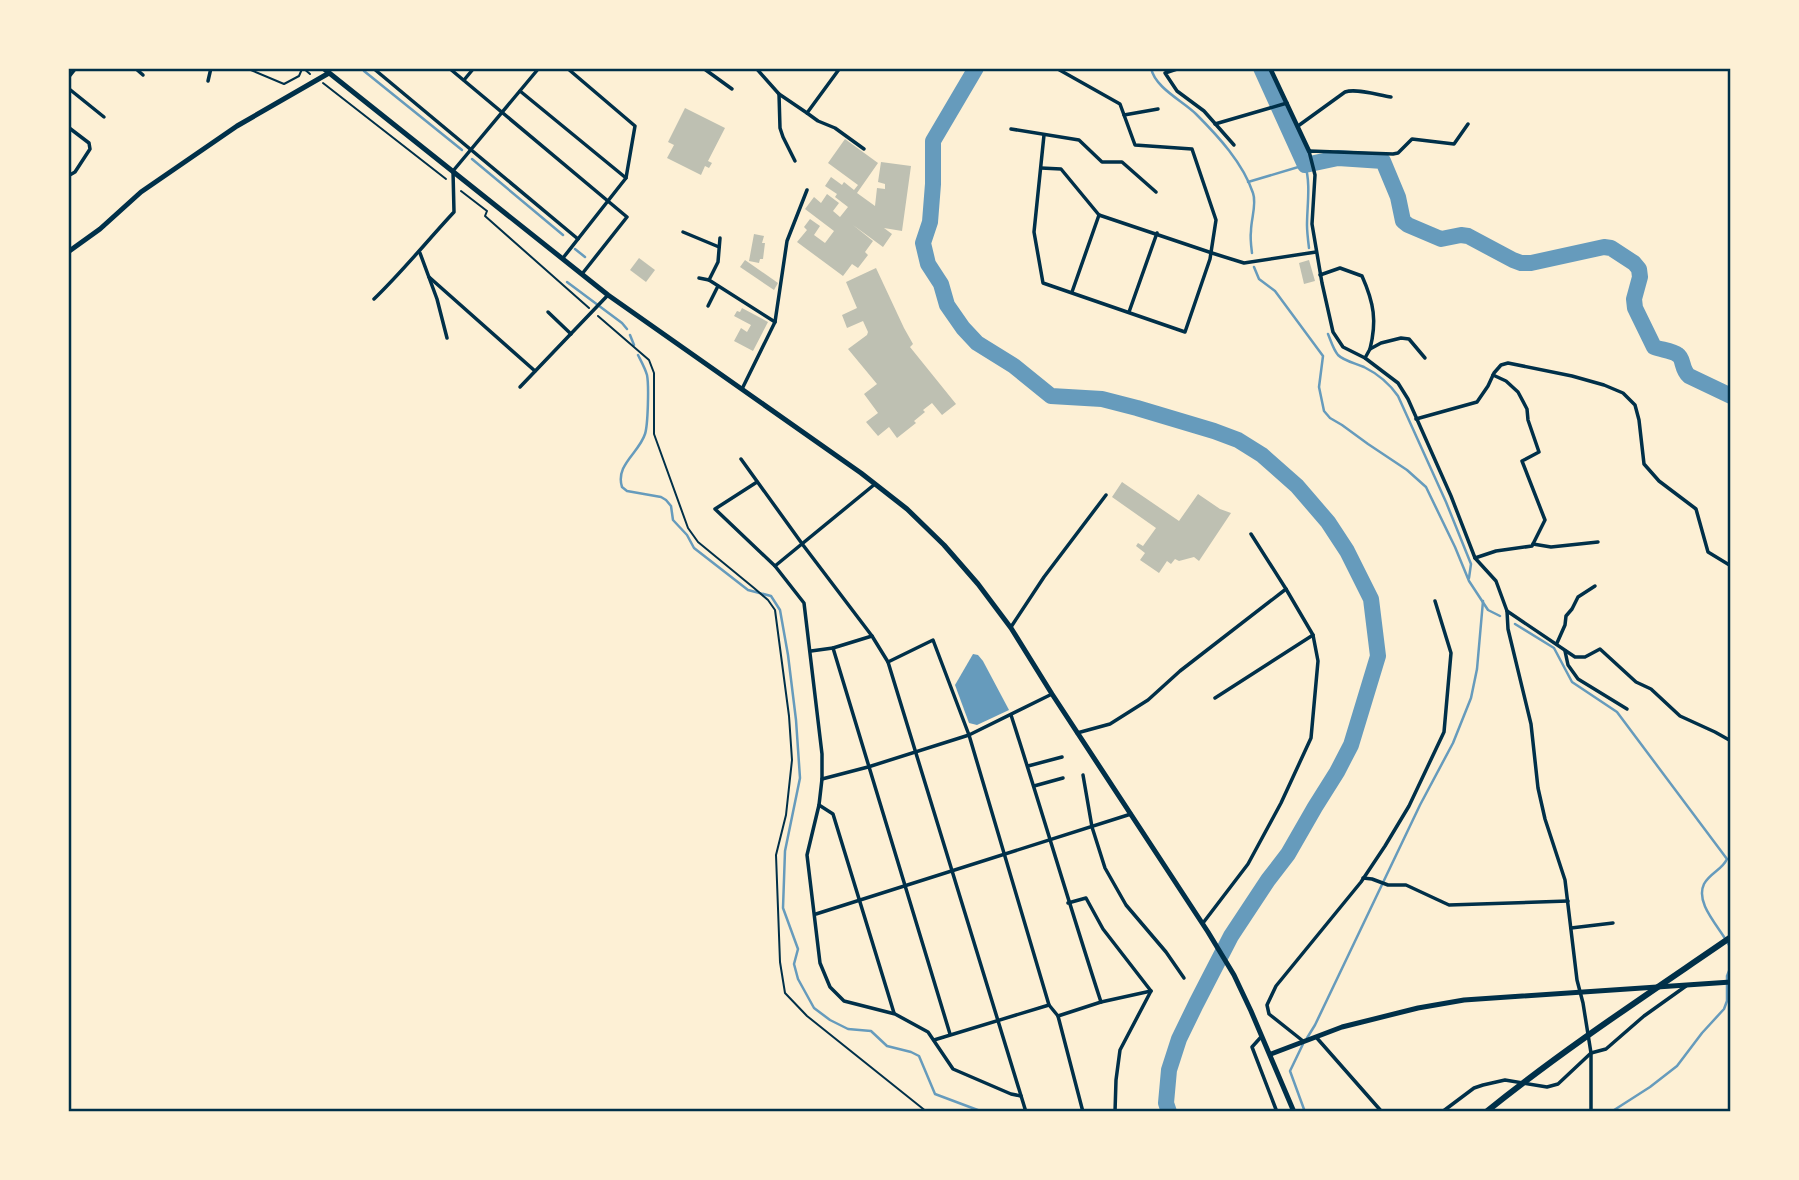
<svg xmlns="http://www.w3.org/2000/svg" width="1799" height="1180" viewBox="0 0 1799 1180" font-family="'Libre Baskerville',serif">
  <rect width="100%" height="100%" fill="#fdf0d5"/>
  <!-- water -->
  <polygon fill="#669bbc" points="973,654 978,655 983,661 1009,710 977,725 969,723 955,685"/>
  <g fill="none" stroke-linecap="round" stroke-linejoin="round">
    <!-- stream -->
    <g stroke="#669bbc" stroke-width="2.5">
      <path d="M1151,68C1155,88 1183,101 1196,114C1218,136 1243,163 1253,193C1257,204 1251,219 1251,231C1250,238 1251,245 1252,253"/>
      <polyline points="364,71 462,150"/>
      <polyline points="472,159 563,235"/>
      <path d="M1248,182L1305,165C1311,183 1307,206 1307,225C1307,232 1308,240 1309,248"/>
      <polyline points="575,249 585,257"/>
      <polyline points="1254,267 1259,279 1275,291 1323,356 1319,387 1324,411 1330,418 1342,425 1368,444 1407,470 1426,487 1455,547 1469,581 1488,610 1500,616"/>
      <polyline points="567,282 622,323 627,329"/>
      <path d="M1328,334C1331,341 1333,349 1338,355C1344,361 1355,363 1364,367C1378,374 1389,383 1398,396L1446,502L1471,564L1469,578"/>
      <polyline points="630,335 634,345"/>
      <path d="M638,355C641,361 645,368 647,375C649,385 648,425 645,434C639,453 615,465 622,487L627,491L661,497L666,500L671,506L673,520L687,535L694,548L748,590L771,596L780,610L788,655L796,720L800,778L785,851L783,908L798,949L794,964L798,979L814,1008L830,1020L848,1029L871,1031L887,1046L911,1052L919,1056L935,1094L983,1112"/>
      <path d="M1515,624L1554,648L1572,682L1617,712L1727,859C1722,870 1710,873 1704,884C1694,905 1723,930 1731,949"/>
      <polyline points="1307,1038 1315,1025 1420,805 1453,743 1471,698 1477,669 1483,601"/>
      <polyline points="1303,1044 1290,1071 1305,1112"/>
      <polyline points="1611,1112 1650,1087 1677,1066 1702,1033 1724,1009 1727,1001 1727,976 1731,966"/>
    </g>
    <!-- river -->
    <g stroke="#669bbc" stroke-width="16">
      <polyline points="976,68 933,141 933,184 930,222 923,243 928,264 941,284 947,305 963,328 977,343 1014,366 1051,396 1102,399 1137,408 1214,431 1238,440 1262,455 1297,486 1328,522 1347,551 1371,599 1378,656 1351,745 1337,772 1315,807 1288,854 1268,880 1231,936 1196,1004 1179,1039 1169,1070 1166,1103 1169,1112"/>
      <path d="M1261,68L1305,165L1338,158L1383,161L1398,197L1403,221L1408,225L1441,239L1461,235L1468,236L1513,260L1521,263H1531L1604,247L1611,248L1634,263L1639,269L1640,277L1634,299L1635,308L1654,347C1661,350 1672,350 1678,355C1684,359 1681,369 1689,376L1731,396"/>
    </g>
  </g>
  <!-- building -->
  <g fill="#bec0b2">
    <polygon points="685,108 725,128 708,161 712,163 709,168 705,166 701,175 667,158 674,145 668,142"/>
    <polygon points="845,139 878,163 857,193 875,206 877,188 885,189 885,184 878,182 881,162 911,166 902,231 884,228 892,234 883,247 853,225 873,241 865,252 868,255 858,268 852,264 843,276 797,242 807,230 804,227 810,219 820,226 814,235 825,243 834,231 805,209 814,197 821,203 827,194 839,203 833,211 840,217 848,207 835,197 837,194 825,186 831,177 842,185 844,182 854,190 858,185 828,163"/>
    <polygon points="754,234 764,236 762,243 765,243 763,259 760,259 759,263 749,261"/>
    <polygon points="639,258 655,270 646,282 630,270"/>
    <polygon points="745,260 778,283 774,290 740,267"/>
    <polygon points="1309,260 1315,281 1304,284 1299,263"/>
    <polygon points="876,268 904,328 913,344 910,347 956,404 942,415 932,403 923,410 925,412 914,421 916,423 897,438 889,427 878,436 866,422 878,413 864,394 877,384 848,349 867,335 868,332 863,321 847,328 842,315 857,308 846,282"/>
    <polygon points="742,308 768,322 753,351 734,341 741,328 747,332 751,325 734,316 737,311 740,312"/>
    <polygon points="1122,482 1179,521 1198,494 1220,509 1231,513 1199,561 1194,557 1179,561 1175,559 1171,564 1167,561 1159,573 1140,560 1145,553 1136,546 1138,543 1143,546 1156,528 1112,497"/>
  </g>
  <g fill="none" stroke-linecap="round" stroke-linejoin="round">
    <!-- path -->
    <g stroke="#003049" stroke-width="2">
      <polyline points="246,68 284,84 299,76 302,69"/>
      <polyline points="303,68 310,74"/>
      <polyline points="323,83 446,179"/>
      <polyline points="461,191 487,211 485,216 589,308"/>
      <polyline points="598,316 649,360 654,373 654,434 688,528 698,542 754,588 768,600 775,610 789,716 792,760 786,815 776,855 780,962 785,993 807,1016 927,1112"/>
    </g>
    <!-- minor -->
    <g stroke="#003049" stroke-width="3.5">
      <polyline points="135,68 143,75"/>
      <polyline points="373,68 578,239"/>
      <polyline points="449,68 627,217 582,274"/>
      <polyline points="703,68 732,89"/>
      <polyline points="756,68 779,94 807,113 840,68"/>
      <polyline points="1180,68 1165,73 1177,91 1204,111 1234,145"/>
      <polyline points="68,78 76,68"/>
      <polyline points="464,80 474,68"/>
      <polyline points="208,81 211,68"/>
      <polyline points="68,88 104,117"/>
      <polyline points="520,91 626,178"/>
      <polyline points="779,94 780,128 783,137 795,161"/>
      <polyline points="807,113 818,121 835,128 864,149"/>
      <polyline points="1124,115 1158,109"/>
      <polyline points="1215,124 1287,103"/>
      <polyline points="1468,124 1454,144 1412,139 1398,153 1393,154 1309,151 1315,175 1312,224 1322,283 1333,332 1343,347 1365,358 1398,383 1408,399 1451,496 1475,558 1496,581 1507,611 1508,629 1531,724 1538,788 1545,819 1565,880 1577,980 1583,1003 1591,1053 1591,1112"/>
      <path d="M1298,126L1345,92C1356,88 1378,95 1391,97"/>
      <polyline points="68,127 89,143 90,149 75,172 68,176"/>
      <polyline points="1011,129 1079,140 1102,162 1122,162 1156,192"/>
      <polyline points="1044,135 1034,232 1043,283 1185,332 1210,259 1216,220 1192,149 1135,145 1120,104 1056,68"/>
      <polyline points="1041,168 1061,169 1099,215 1212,253 1244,263 1316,252"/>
      <polyline points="683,232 719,247"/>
      <polyline points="420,253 437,299 447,338"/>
      <polyline points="563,258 626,178 635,126 567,68"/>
      <path d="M1320,275L1340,268L1362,276C1374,303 1377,321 1370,349"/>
      <polyline points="429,277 535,371"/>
      <polyline points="699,278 709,280 775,322"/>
      <polyline points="709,280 718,262 720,238"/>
      <polyline points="1072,292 1099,215"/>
      <path d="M374,299C403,271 427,241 454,212L453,171L539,68"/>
      <polyline points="708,306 718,286"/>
      <polyline points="548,312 571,334"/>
      <polyline points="1129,312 1157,233"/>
      <polyline points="1365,358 1370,349 1381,343 1401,338 1409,339 1425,358"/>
      <polyline points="520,387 608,295"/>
      <polyline points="742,389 775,322 787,241 807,190"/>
      <polyline points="1416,419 1477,402 1488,386 1494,373 1501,365 1508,363 1572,376 1604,385 1623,393 1635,405 1639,420 1644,464 1659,481 1696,509 1708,552 1731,566"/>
      <polyline points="741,459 803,545 872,636 888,662 1026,1112"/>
      <polyline points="757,482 715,509 775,566 804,603 822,754 822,779 819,805 807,855 820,963 830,987 844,1001 895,1014 928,1032 953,1069 1011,1094 1021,1096"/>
      <polyline points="1533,544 1551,547 1598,542"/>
      <polyline points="1475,558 1496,551 1532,546 1545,520 1522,461 1539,452 1528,420 1527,409 1518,392 1506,381 1493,375"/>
      <polyline points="775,566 875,484"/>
      <polyline points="1507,611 1575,657 1585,657 1600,649 1636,682 1651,689 1680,716 1715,732 1731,741"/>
      <polyline points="1011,627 1044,577 1106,495"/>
      <polyline points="1557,643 1565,625 1566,616 1572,609 1578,597 1595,586"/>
      <polyline points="833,648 950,1034"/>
      <polyline points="811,651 833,648 872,636"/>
      <polyline points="1565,651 1568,665 1578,679 1627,709"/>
      <polyline points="888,662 933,640 969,735 1049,1005 1058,1016 1083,1112"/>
      <polyline points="1215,698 1313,635"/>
      <path d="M1011,715C1042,811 1070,907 1101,1002"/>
      <polyline points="1077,733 1110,724 1148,700 1180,671 1286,589 1251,534"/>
      <polyline points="1028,766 1062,757"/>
      <polyline points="1083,775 1092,827 1105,868 1126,905 1166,952 1184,978"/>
      <polyline points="822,779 868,767 969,735 1052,694"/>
      <polyline points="1034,786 1063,778"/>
      <polyline points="819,805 833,814 894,1013"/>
      <polyline points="1363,878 1372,879 1388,885 1406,885 1449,905 1568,901"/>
      <polyline points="1068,903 1086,898 1103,929 1151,991 1120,1050 1116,1080 1115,1112"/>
      <polyline points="816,914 1131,814"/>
      <polyline points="1203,923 1248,864 1281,803 1311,738 1318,661 1313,635 1286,589"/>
      <polyline points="1571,928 1613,923"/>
      <polyline points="1058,1016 1101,1002 1151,991"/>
      <polyline points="1261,1037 1252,1047 1277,1112"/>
      <polyline points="1316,1037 1382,1112"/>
      <polyline points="934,1040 1049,1005"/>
      <polyline points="1303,1041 1269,1014 1267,1005 1276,986 1361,882 1385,846 1409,806 1444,732 1451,653 1435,601"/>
      <polyline points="1442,1112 1474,1088 1483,1085 1505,1080 1547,1087 1558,1084 1591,1053 1606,1049 1644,1016 1686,986"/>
    </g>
    <!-- tertiary -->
    <polyline stroke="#003049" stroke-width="4.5" points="1270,68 1309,151"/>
    <!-- primary -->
    <g stroke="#003049" stroke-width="5">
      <polyline points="323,68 608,295 861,473 907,509 944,545 978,584 1011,628 1052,694 1208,932 1234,975 1251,1011 1294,1112"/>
      <polyline points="68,252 100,229 141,192 237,126 329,73"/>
      <polyline points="1271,1054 1342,1027 1418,1008 1464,1000 1731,982"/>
    </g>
    <!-- motorway -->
    <path stroke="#003049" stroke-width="6" d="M1486,1112C1564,1049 1648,994 1731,937"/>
  </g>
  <!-- border -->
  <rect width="1799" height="1180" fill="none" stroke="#fdf0d5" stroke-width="140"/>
  <rect x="70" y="70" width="1659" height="1040" fill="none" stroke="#003049" stroke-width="2.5"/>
</svg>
